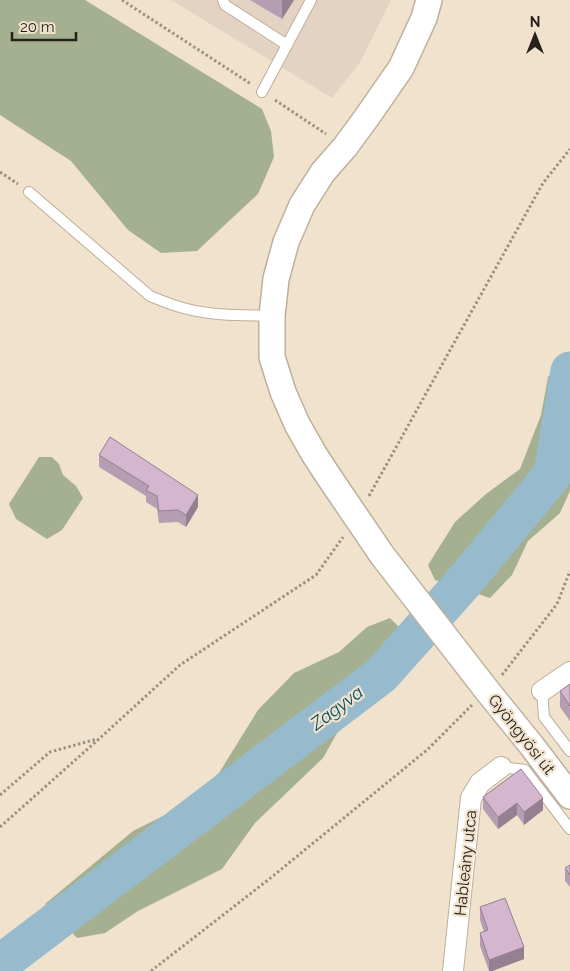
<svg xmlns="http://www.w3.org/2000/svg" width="570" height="971" viewBox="0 0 570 971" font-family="Raleway,sans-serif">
  <rect width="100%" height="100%" fill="#f0e2cd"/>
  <!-- industrial -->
  <polygon fill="#e4d3c2" points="171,0 391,0 361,61 332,98"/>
  <!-- forest -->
  <g fill="#a5b090">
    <polygon points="0,0 85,0 262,109 271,131 274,157 258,194 197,251 161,253 128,230 71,161 0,115"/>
    <polygon points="570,352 570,491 560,513 528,541 512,575 490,598 435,580 428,565 455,522 486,494 520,469 541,415 548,377"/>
    <polygon points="39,457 52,457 59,464 63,475 76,486 83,498 62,530 47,539 16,519 9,504"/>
    <polygon points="390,618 401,629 398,675 337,733 323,758 255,823 222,869 138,911 105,933 77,938 45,904 133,831 179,808 219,773 258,710 294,673 339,652 367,627"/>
  </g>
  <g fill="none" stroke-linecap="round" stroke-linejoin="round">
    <!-- river -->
    <polyline stroke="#97bbcc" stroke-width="39" points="0,964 381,675 463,583 553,474 570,371"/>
    <defs>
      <g id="service">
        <polyline points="223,0 225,5 287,45"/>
        <polyline points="262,92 311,0"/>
        <path d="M29,192L150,296C162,301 174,306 187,309C215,316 244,315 272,316"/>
        <polyline points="542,691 544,717 570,751"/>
        <polyline points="501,767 525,770 570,829"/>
      </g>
      <g id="minor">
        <polyline points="542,691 570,672"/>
        <polyline points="453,971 471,798 480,783 501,767"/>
      </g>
      <polyline id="tertiary" points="429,0 424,18 401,68 367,117 345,147 323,172 302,205 286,242 276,279 272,316 272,357 283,392 297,424 314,454 329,477 382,555 489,693 532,746 570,796"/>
    </defs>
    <!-- service casing -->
    <use href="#service" stroke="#bdb09c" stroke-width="12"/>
    <!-- minor casing -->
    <use href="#minor" stroke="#bdb09c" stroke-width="22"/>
    <!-- tertiary casing -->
    <use href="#tertiary" stroke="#bdb09c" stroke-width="28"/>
    <!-- path -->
    <g stroke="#9c9283" stroke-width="3" stroke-dasharray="2.5 2.5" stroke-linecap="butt">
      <polyline points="122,0 251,84"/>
      <polyline points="275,100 326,134"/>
      <polyline points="0,172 18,184"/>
      <polyline points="369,496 543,183 570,149"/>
      <polyline points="502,675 557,604 570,571"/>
      <polyline points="0,795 50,752 97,739"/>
      <polyline points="0,827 100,738 180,665 316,575 343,537"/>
      <polyline points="151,971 268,880 427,750 472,705"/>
    </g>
    <!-- service -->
    <use href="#service" stroke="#fff" stroke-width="10"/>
    <!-- minor -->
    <use href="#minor" stroke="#fff" stroke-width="20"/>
    <!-- tertiary -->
    <use href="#tertiary" stroke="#fff" stroke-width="25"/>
  </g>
  <!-- wall -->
  <g fill="#b69db2">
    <polygon points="250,0 294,0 282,19"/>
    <polygon points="99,455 198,507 186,527 178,522 159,523 157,509 146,502 146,496 99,467"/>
    <polygon points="570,684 570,721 560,707 560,691"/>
    <polygon points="521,769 543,810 524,825 517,815 498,829 483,809 483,797"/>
    <polygon points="570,865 570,887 565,881 565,868"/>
    <polygon points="480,907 524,959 492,971 489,971 480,946 480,933 484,932 480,920"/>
  </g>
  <!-- shaded-wall -->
  <g fill="#948091">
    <polygon points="283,0 294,0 282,19 282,2"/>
    <polygon points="198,495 198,507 186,527 186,515"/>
    <polygon points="543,798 543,810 524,825 524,812"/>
    <polygon points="517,803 517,815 498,829 498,817"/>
    <polygon points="524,947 524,959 492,971 489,971 489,960"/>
  </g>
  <!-- building -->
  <g fill="#d4b7cf" stroke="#948091">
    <polygon points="110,437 198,495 186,515 178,510 159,511 157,496 146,490 149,486 99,455"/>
    <polygon points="570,684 570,706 560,691"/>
    <polygon points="521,769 543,798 524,812 517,803 498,817 483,797"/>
    <polygon points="570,865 570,875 565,868"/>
    <polygon points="505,898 524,947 489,960 480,933 488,930 480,907"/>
  </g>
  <g text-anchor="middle" stroke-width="4.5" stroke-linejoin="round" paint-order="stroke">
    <!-- street labels -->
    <g font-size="16" fill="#262119" stroke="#f0e2cd">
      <text transform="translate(522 734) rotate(52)" y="6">Gyöngyösi út</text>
      <text transform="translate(465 863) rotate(-84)" y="6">Hableány utca</text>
    </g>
    <!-- water labels -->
    <g font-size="18" font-style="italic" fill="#054f67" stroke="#f0e2cd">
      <text transform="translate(337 708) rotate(-37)" y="6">Zagyva</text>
    </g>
  </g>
  <!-- north arrow -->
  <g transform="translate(535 35)" stroke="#f0e2cd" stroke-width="4" paint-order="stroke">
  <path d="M0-4L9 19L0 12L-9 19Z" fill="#262119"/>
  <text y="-8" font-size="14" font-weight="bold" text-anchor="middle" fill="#262119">N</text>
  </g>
  <!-- scale -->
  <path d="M12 32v8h64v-8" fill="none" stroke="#262119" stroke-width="2.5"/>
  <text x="20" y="32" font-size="15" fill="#262119" stroke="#f0e2cd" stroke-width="4" paint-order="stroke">20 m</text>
</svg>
